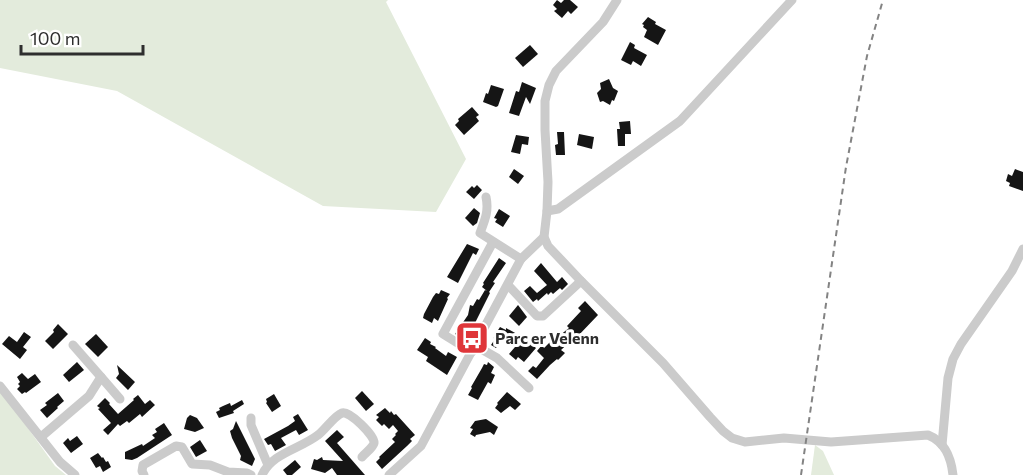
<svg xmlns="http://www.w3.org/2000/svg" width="1023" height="475" viewBox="0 0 1023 475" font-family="Commissioner,sans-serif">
  <rect width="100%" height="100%" fill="#fff"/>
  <!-- green -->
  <g fill="#e3ebdc">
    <polygon points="0,0 388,0 386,2 466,159 436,212 323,206 117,91 0,68"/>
    <polygon points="0,389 55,466 66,475 0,475"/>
    <polygon points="815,445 823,451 834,475 811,475"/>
  </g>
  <!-- building -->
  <g fill="#151515">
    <polygon points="557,0 561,3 564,0 570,0 578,7 571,14 568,11 562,18 554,11 557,9 553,5"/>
    <polygon points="648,17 656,22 655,24 666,30 658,45 644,37 647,30 643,27 644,25 642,24"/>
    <polygon points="630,42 635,45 634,48 647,55 641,66 633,61 631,65 621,60"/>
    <polygon points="530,45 538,54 523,67 515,58"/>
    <polygon points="609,79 613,88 618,91 614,101 612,100 610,105 603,101 600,102 597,93 601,89 600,83"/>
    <polygon points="522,82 536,88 530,104 526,97 519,116 509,113 516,91 519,92"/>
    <polygon points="491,85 504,89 498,106 496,107 483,102 486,93 488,94"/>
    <polygon points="472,107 479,115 476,117 479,121 464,135 455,125 459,121 458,119"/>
    <polygon points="630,121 631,134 625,134 625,146 618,146 617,129 620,129 619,122"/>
    <polygon points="557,132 564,132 565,155 556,155 555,145 558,144"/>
    <polygon points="579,134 594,137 592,149 577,145"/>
    <polygon points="516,135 529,137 528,145 522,144 520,154 511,152"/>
    <polygon points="514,169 524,176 518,184 509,177"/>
    <polygon points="1015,169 1023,172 1023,191 1009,186 1010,183 1006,181 1008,174 1012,176"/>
    <polygon points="477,185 482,190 474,199 466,192 472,186 474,188"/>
    <polygon points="474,208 480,213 477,223 473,226 465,218"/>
    <polygon points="499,209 510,216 503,227 495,222 497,219 494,218"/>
    <polygon points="467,244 479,249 476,255 473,253 458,283 447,277"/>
    <polygon points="499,258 506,263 493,282 495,283 489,292 490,293 473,327 464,339 455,334 468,315 470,305 473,306 477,299 479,300 485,290 487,291 482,287 484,284 483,283"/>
    <polygon points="541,263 557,282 562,277 568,284 562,290 560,288 553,294 551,292 548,295 547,293 538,301 537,299 533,302 524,291 530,286 537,293 547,285 534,271"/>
    <polygon points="441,290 450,294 447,298 448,299 438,321 434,318 432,323 423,318 424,314 433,297 436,293 439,294"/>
    <polygon points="585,301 598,315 577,337 576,336 561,350 565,353 558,360 557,359 550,365 537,379 528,371 533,366 536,368 544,358 537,351 542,345 544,348 558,334 559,336 569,328 567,326 581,311 578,308"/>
    <polygon points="518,305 527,317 519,326 509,316"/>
    <polygon points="58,324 68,334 53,349 45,341 54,332 53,330"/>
    <polygon points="500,327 506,330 506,328 526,339 536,348 524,362 518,357 516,360 509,354 515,347 502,337 496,348 491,345 495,339 493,338"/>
    <polygon points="24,332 31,337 23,347 27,350 20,359 2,344 9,336 17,342"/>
    <polygon points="96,334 108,347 98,357 85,344"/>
    <polygon points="425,338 431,342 430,344 436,347 435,348 446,356 448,352 457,357 447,375 426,361 428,357 417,350"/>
    <polygon points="77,362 84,370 69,382 63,375"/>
    <polygon points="488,362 494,367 491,373 495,375 491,384 488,382 478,400 468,395 472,388 471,387 482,368 484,364 487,365"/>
    <polygon points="117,365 135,382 128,390 116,378 119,374"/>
    <polygon points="22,373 28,379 35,374 41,382 26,393 25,392 22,394 17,389 20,386 18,384 20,382 17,377"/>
    <polygon points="362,391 374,404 366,411 355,398"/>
    <polygon points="507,392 521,404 515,410 510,406 501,413 495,408 498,404 497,403"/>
    <polygon points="58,393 64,401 57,407 58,408 47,418 40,410 47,405 45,403"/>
    <polygon points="274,394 281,406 272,412 266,403 267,402 266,399"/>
    <polygon points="138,395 145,404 150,400 155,405 142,417 140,414 129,423 127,421 120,426 118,424 108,435 103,430 111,423 98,409 100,408 97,406 105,398 110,403 109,404 118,414 134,400 133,399"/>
    <polygon points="242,400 244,404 233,411 234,413 219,418 216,412 220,410 219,408 223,406 230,403 231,406"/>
    <polygon points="385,408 390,413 391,411 394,415 396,414 415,435 410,439 412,441 407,446 382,469 376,462 380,458 379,457 395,442 392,439 396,435 395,434 398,431 393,425 389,429 384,424 382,426 376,420 379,417 376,415"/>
    <polygon points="298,414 308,430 299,435 296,430 281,438 286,445 275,451 271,444 268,445 264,439 288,426 295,421 293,417"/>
    <polygon points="190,415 197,418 204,428 195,432 184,429 187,418"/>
    <polygon points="486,419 498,427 494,435 490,432 476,435 475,437 470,434 473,429 470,428 475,421"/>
    <polygon points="236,421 255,459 252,466 240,460 241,456 232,438 230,431 233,429"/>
    <polygon points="164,423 172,435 137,458 132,460 125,459 125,452 142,444 143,446 155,438 152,435 157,432 155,429"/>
    <polygon points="337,430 344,437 337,443 365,475 337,475 332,468 325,473 311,469 314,459 317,460 322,457 323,460 343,461 325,441"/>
    <polygon points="77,436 83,444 71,453 63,443 68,438 70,441"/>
    <polygon points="200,440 207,451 196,457 190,447"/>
    <polygon points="98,453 102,458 103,457 106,462 108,461 111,467 103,472 100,466 96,468 90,458"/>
    <polygon points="295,460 301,467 292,475 287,475 283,470"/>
  </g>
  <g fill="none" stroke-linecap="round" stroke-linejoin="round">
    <!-- minor -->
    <g stroke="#cbcbcb" stroke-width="9">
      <path d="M617,0L603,22L556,71L549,85L545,101V130L548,182L547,211L544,237L548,246L582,282L663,363L710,417L723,431L732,438L745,442L784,438L831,442L928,435C945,442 951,457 953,475"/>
      <path d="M486,197C489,211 485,220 480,233L521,259"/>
      <polyline points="547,211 558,209 680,121 792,0"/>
      <polyline points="508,285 537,316 543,316 581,281"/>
      <polyline points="73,345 101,377"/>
      <polyline points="476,346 497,358 529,388"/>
      <polyline points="472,352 443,334 493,242"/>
      <polyline points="0,386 60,462 75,475"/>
      <polyline points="251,418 251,425 268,465"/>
      <polyline points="41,437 89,396 101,377 120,399"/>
      <polyline points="942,445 948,378 953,359 961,344 1012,271 1023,249"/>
      <polyline points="144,475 142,471 143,465 176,446 182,447 192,464 210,465 228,472 247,473 251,475"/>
      <path d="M262,475C272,453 300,449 318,435C325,430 334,416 342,413C349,410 375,436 374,443C373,448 365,453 362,457"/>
      <polyline points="389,475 421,446 521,259 544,237"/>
    </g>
    <!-- rail -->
    <polyline stroke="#838383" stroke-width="2" stroke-dasharray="6 4.5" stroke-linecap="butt" points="801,475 846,167 867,56 883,0"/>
  </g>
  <!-- icons -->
  <defs>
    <symbol id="bus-square" viewBox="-11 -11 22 22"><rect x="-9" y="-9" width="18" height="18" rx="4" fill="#df363a" stroke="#fff"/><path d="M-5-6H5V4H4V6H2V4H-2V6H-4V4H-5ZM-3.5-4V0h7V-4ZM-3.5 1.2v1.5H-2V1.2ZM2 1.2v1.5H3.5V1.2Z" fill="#fff"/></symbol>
  </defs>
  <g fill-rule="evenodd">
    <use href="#bus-square" x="453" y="319" width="38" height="38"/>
  </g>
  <g text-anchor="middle" stroke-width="6" stroke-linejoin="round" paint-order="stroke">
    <!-- poi labels -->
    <g font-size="16" font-weight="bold" fill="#2e2e2e" stroke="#fff" text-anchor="start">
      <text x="495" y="344">Parc er Velenn</text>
    </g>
  </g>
  <!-- scale -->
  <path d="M21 45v9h122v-9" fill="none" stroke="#2e2e2e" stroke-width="3"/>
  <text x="30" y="45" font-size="18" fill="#2e2e2e" stroke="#ffffff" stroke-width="4.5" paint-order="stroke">100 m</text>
</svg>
